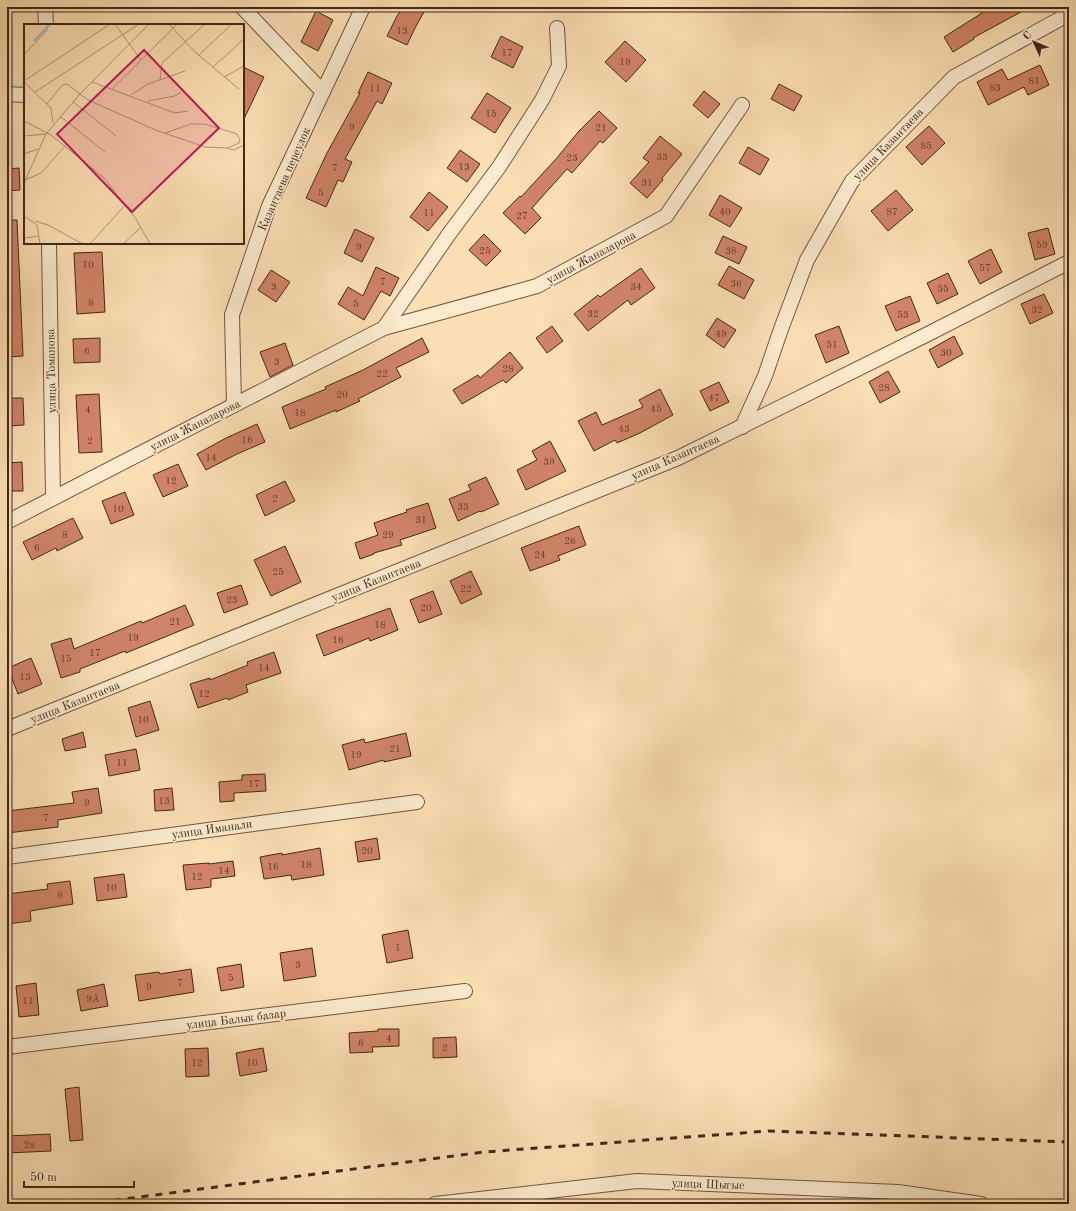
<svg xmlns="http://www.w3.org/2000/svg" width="1076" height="1211" viewBox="0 0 1076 1211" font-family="'Old Standard TT',serif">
  <rect width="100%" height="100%" fill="#fbdfb4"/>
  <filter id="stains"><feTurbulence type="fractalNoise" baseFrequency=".005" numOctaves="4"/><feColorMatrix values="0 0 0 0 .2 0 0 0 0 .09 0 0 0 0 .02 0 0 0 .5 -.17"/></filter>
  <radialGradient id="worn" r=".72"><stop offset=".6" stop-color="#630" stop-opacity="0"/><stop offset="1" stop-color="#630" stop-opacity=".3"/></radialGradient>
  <!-- building -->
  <g fill="#d08368" stroke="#402919">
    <polygon points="403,7 416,7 424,12 415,28 407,45 387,36 397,16"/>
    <polygon points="979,7 1030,7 973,38 974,39 953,52 944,37 982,13"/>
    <polygon points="316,11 333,20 318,51 301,42"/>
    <polygon points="501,36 523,47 513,68 491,57"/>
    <polygon points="625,41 646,60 626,82 605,62"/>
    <polygon points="1040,65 1049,85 1028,95 1024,87 988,105 977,82 1002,69 1008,80"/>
    <polygon points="243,67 264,77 243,121"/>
    <polygon points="368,72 392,83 382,104 377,101 345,159 352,162 343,182 338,180 326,207 306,198 327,153 360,93 358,93"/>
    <polygon points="779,84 802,96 794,111 771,99"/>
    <polygon points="704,91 720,104 708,118 693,105"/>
    <polygon points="487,93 511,108 495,133 471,118"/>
    <polygon points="599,111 617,128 603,143 600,141 572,173 567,169 532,208 541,218 525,234 503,213 520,196 521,197 556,159 579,131"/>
    <polygon points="929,126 945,143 922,165 906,147"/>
    <polygon points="660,136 682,154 662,178 663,180 647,198 630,183 649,162 643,158"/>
    <polygon points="748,147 769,159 760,175 739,163"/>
    <polygon points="460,150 480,164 467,182 447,168"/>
    <polygon points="19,168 20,190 7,191 7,169"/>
    <polygon points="896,190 913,210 888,231 871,211"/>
    <polygon points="429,192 448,207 428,231 410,217"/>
    <polygon points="720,195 742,208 730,227 709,215"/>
    <polygon points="7,220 17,220 23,356 7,357"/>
    <polygon points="1048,228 1055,254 1035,260 1028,233"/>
    <polygon points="355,229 374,238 362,262 344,253"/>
    <polygon points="484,234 501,251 486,266 469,250"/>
    <polygon points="723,236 747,247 739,264 715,253"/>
    <polygon points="991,249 1002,272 980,284 968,261"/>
    <polygon points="102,252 105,312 77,314 74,253"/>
    <polygon points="729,266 754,280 744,299 718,285"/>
    <polygon points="376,267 399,278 390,296 381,291 364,320 338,304 348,287 363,296"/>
    <polygon points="641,268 655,288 631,305 628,300 588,331 574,314 598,295 600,297"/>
    <polygon points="271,270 290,282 276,302 258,290"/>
    <polygon points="948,273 958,294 937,304 927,283"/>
    <polygon points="1044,294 1053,313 1030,324 1021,304"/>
    <polygon points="910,296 920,321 896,331 885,306"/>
    <polygon points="717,318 736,330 724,348 706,335"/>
    <polygon points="552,326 563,341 547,353 536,338"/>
    <polygon points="839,326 849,353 826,363 815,335"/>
    <polygon points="954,336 963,354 938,368 929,350"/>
    <polygon points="100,338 100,362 74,363 73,339"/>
    <polygon points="422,338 429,352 396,368 401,377 358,399 360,401 336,412 336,410 290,429 282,407 326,389 325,387 363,370"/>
    <polygon points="285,343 293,365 270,377 260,352"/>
    <polygon points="510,352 523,368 506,383 503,380 462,404 453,390 478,375 480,378"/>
    <polygon points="888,371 900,392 880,403 869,382"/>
    <polygon points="719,382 729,402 710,411 700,391"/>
    <polygon points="660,389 673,415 640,433 617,443 615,440 594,451 578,421 596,412 602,425 643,407 639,400"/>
    <polygon points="99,394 102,452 79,453 76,395"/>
    <polygon points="7,398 23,398 24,425 7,426"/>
    <polygon points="257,424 265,442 237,454 206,470 197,454 226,438"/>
    <polygon points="550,441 566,471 526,490 517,470 537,460 532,451"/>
    <polygon points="22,462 23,491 7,491 7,463"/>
    <polygon points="178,464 188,486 163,497 153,475"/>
    <polygon points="486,477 499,504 481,512 480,511 458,521 449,499 471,490 468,485"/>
    <polygon points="285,481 295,501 265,516 256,495"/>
    <polygon points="125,492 134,515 111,524 102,501"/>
    <polygon points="428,503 436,528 400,540 402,545 374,553 374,554 360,559 355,543 378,535 374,523 407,512 406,510"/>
    <polygon points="73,518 83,538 57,551 56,548 32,560 23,542"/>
    <polygon points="579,526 586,545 558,556 560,560 530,571 521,548"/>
    <polygon points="285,546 301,582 271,596 254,560"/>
    <polygon points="471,571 482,594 461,604 450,581"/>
    <polygon points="241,585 248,604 224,613 217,593"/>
    <polygon points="433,591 442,614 419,623 410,600"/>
    <polygon points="185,605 194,625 126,653 125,651 80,669 80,672 61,678 51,644 71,638 74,649 141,621 142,623"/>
    <polygon points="390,608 398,630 370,641 369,638 324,656 316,635"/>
    <polygon points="274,652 281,673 246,685 248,692 228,700 227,698 198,708 190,684 210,678 210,680 248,665 247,662"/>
    <polygon points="31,658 42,684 18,694 8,668"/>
    <polygon points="150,701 159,730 136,737 128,708"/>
    <polygon points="83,732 86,747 65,751 62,739"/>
    <polygon points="406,733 411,756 384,762 384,760 349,770 342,745 364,739 365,743"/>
    <polygon points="136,749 140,770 109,776 105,755"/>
    <polygon points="265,774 266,791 234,793 234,801 220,802 219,782 242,780 242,775"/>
    <polygon points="98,788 102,813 58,820 58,827 7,833 7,811 74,803 72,792"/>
    <polygon points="172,788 174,810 155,811 154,790"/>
    <polygon points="377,838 380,859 358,862 355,842"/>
    <polygon points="320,848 324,875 292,880 291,875 264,879 260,857 282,853 282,855"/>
    <polygon points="233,861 235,876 211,879 211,887 186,890 183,865 209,863 209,864"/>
    <polygon points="124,874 127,897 97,901 94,878"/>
    <polygon points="70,881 73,904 30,911 31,921 7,924 7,894 48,889 47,884"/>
    <polygon points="408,930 413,958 387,963 382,935"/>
    <polygon points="312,948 316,976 284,981 280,953"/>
    <polygon points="241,964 244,987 221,991 217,968"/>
    <polygon points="191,969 194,992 139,1001 135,975 159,972 160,974"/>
    <polygon points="36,983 39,1015 19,1017 16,986"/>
    <polygon points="104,984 108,1006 81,1011 77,990"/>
    <polygon points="378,1029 399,1029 399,1046 372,1047 373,1052 350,1053 349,1033 378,1031"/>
    <polygon points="456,1037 457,1057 433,1058 433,1038"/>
    <polygon points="208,1048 209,1076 186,1077 185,1049"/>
    <polygon points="263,1048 267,1071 240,1076 236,1053"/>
    <polygon points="79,1087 83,1140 70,1141 65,1089"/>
    <polygon points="50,1134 51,1151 7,1153 7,1136"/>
  </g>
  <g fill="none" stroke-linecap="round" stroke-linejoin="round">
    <defs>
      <g id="street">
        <polyline points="45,7 46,25"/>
        <polyline points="242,7 323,92"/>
        <polyline points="7,94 25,95"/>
        <polyline points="49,243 53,498"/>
        <polyline points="384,328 449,234 499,167 542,100 559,66 557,28"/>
        <polyline points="234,405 232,315 269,206 363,7"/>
        <polyline points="742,427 765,376 781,329 807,260 852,181 954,77 1069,14"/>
        <polyline points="7,522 384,328 537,286 666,216 742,105"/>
        <polyline points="7,729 678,458 926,335 1069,262"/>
        <polyline points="7,857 417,802"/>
        <polyline points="7,1047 465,991"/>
        <polyline points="435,1204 637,1181 898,1192 981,1204"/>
      </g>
    </defs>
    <!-- street casing -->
    <use href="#street" stroke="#6f5640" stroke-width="16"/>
    <!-- street -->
    <use href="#street" stroke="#fceace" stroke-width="14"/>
    <!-- rail -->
    <polyline stroke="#402919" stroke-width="3" stroke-dasharray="7 7" stroke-linecap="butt" points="86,1204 484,1152 769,1131 1069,1142"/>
  </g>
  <g text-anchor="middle" stroke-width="3" stroke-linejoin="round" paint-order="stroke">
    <!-- number labels -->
    <g font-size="10" fill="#64402d">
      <text x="402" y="34">13</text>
      <text x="507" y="56">17</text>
      <text x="625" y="65">19</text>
      <text x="1034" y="84">81</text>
      <text x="995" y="91">83</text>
      <text x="375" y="92">11</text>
      <text x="491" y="117">15</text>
      <text x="352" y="130">9</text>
      <text x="601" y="131">21</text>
      <text x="926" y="149">85</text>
      <text x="662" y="160">33</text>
      <text x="572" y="161">23</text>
      <text x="464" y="170">13</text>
      <text x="335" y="171">7</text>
      <text x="647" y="186">31</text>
      <text x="321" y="196">5</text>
      <text x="725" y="215">40</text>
      <text x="892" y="215">87</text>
      <text x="429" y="216">11</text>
      <text x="522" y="219">27</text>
      <text x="1042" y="248">59</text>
      <text x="359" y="250">9</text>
      <text x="485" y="254">25</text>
      <text x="731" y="254">38</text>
      <text x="88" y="268">10</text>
      <text x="985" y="271">57</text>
      <text x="383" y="285">7</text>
      <text x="736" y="287">36</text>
      <text x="274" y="290">3</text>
      <text x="636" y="290">34</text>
      <text x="943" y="292">55</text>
      <text x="91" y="306">8</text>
      <text x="356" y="307">5</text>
      <text x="1037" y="313">32</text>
      <text x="593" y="317">32</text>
      <text x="903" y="318">53</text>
      <text x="721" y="337">49</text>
      <text x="832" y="348">51</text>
      <text x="87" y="354">6</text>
      <text x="946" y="356">30</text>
      <text x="277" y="365">3</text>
      <text x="508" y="372">28</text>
      <text x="382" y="377">22</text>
      <text x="884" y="391">28</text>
      <text x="342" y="398">20</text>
      <text x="714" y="401">47</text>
      <text x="656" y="412">45</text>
      <text x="88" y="413">4</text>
      <text x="300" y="416">18</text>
      <text x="624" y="432">43</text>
      <text x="247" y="443">16</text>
      <text x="90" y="444">2</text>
      <text x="211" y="461">14</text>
      <text x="549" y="465">39</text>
      <text x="171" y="484">12</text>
      <text x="275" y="502">2</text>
      <text x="463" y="510">33</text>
      <text x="118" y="512">10</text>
      <text x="421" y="523">31</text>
      <text x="65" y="538">8</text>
      <text x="388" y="538">29</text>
      <text x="570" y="544">26</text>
      <text x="37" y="551">6</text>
      <text x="540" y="558">24</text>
      <text x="278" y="575">25</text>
      <text x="466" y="592">22</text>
      <text x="232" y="603">23</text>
      <text x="426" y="611">20</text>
      <text x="175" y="625">21</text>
      <text x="380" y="628">18</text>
      <text x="133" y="641">19</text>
      <text x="338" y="643">16</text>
      <text x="95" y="656">17</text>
      <text x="66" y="662">15</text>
      <text x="264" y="671">14</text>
      <text x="25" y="680">13</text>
      <text x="204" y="697">12</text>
      <text x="143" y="723">10</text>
      <text x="395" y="752">21</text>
      <text x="356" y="758">19</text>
      <text x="122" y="766">11</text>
      <text x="254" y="787">17</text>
      <text x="164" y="804">13</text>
      <text x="87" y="806">9</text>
      <text x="46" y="821">7</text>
      <text x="367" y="854">20</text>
      <text x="306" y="868">18</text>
      <text x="273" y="870">16</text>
      <text x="224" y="874">14</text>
      <text x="197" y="880">12</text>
      <text x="111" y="891">10</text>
      <text x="60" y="898">8</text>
      <text x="398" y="951">1</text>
      <text x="298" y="968">3</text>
      <text x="231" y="981">5</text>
      <text x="180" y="986">7</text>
      <text x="149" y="990">9</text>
      <text x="93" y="1002">9А</text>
      <text x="28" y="1004">11</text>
      <text x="389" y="1042">4</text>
      <text x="361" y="1046">6</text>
      <text x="445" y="1051">2</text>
      <text x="197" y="1066">12</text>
      <text x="252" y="1066">10</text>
      <text x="29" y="1148">2в</text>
    </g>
    <!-- street labels -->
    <g font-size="12" fill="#402919" stroke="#fceace">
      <text transform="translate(888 144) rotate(-46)" y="4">улица Казантаева</text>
      <text transform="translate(284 179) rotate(-66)" y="4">Казантаева переулок</text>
      <text transform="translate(591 257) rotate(-28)" y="4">улица Жаназарова</text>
      <text transform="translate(51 371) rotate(-91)" y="4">улица Томанова</text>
      <text transform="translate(195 425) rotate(-27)" y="4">улица Жаназарова</text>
      <text transform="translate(675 457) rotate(-24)" y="4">улица Казантаева</text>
      <text transform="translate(376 580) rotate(-22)" y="4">улица Казантаева</text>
      <text transform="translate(75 702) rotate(-22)" y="4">улица Казантаева</text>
      <text transform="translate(212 829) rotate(-8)" y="4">улица Иманали</text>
      <text transform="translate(236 1019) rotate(-7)" y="4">улица Балык базар</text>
      <text transform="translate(708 1184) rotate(2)" y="4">улица Шыгыс</text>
    </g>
  </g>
  <!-- overview -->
  <g transform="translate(24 24)">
    <rect width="220" height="220" fill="#fbdfb4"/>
    <path fill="none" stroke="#a2bab6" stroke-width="2" d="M10,17L26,0"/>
    <path fill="none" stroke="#b09676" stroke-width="1" d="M91,0L117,36M145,0L171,28L215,65M0,31L24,5M175,31L208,0M189,43L220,15M200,53L220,42M136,56L138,39L181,0M0,57L86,0M0,58L27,84L29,99M68,58L151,89L164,87M88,65L153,0M11,68L115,0M107,71L124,60L161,47M124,77L151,72L157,68M49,78L92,112M23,80L38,61L43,60L64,76L134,107L161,116L181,123L204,124L215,119L216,116L213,110L181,100H167L141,109M36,92L81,128M0,97L27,111L80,154L112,195L126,220M0,112L21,110M204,125L210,126L220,121M0,130L14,125M1,156L17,149L41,122M0,159L22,110L56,70L125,0M0,192L13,201L16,220M11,197L24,201L59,220M0,214L15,212M66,220L102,180M99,220L117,203"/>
    <path fill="#c2185b" fill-opacity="0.15" stroke="#c2185b" stroke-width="2" d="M120,26L195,104L108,188L33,110Z"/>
    <rect width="220" height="220" fill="none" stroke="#402919" stroke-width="2"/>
  </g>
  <!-- margin -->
  <rect width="1076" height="1211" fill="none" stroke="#fbdfb4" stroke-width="24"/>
  <rect x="8" y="8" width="1060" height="1195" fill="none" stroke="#402919" stroke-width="2"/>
  <rect x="12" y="12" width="1052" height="1187" fill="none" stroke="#402919"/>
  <!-- north arrow -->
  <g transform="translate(1034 42) rotate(314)" stroke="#fceace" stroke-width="3" paint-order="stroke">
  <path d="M0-3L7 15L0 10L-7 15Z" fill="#402919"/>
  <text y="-6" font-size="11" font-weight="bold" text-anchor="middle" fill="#402919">С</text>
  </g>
  <!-- scale -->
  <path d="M24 1181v6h110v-6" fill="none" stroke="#402919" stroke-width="2"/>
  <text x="30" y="1181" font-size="12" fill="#402919" stroke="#fceace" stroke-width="3" paint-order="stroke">50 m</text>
  <rect width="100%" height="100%" filter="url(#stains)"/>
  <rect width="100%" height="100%" fill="url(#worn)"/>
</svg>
